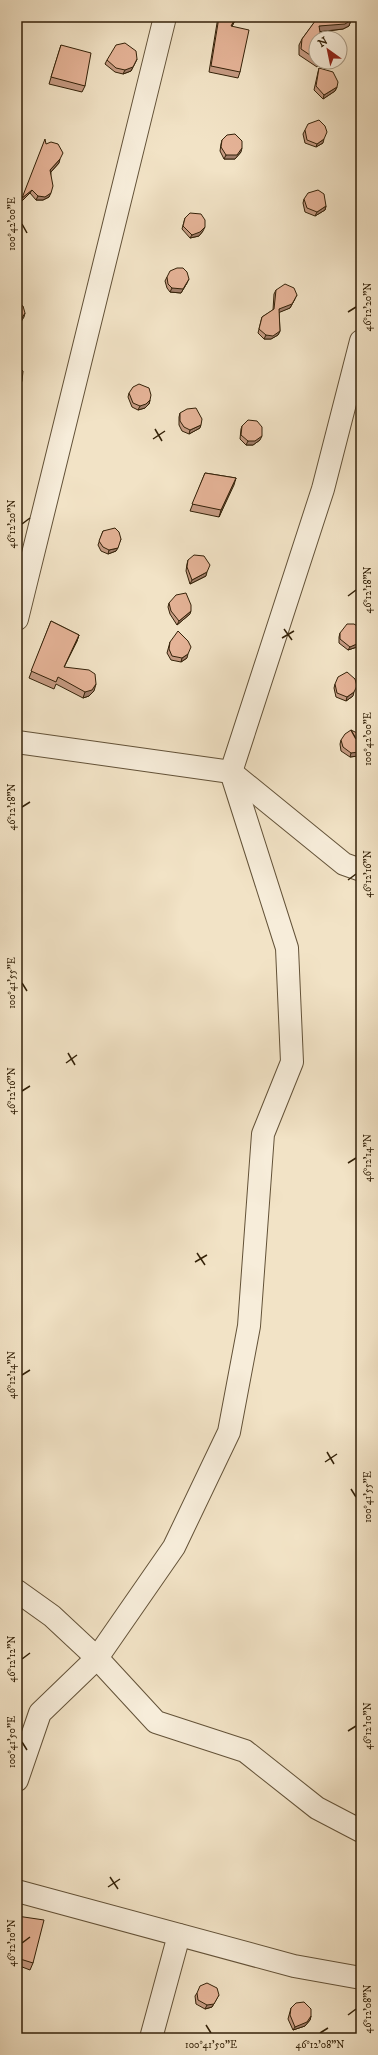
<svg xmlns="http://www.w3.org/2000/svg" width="378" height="2055" viewBox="0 0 378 2055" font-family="'IM FELL DW Pica',serif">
  <rect width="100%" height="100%" fill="#f2e3c6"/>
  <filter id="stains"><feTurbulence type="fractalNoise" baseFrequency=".005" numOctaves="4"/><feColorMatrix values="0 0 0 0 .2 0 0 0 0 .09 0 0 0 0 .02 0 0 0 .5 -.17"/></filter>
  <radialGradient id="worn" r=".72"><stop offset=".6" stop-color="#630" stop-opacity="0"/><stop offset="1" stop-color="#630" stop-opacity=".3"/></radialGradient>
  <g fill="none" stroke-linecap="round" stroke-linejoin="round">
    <defs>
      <g id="minor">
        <polyline points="17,619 165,17"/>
        <polyline points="17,742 231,772 344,864 361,870"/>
        <polyline points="17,1591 52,1616 97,1658 156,1722 245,1751 317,1808 361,1831"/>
        <polyline points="17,1780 40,1713 97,1658 174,1547 229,1432 249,1326 263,1134 292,1062 287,948 231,772 323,489 361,341"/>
        <polyline points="17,1891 294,1966 361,1978"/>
        <polyline points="151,2038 179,1935"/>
      </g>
    </defs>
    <!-- minor casing -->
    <use href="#minor" stroke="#635238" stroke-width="24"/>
    <!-- minor -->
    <use href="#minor" stroke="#f7edda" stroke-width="22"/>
  </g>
  <!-- wall -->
  <g fill="#c59a82" stroke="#332108">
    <polygon points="218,17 237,17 232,26 240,72 238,78 209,72"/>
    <polygon points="308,17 352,17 349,26 343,29 320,32 316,38 316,62 319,62 317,67 299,55 299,45 302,39 317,19"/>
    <polygon points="61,45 85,86 82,92 49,84"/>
    <polygon points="137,59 131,71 123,74 115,72 105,64 107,60"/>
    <polygon points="319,68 337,87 335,91 323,99 314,90 318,72"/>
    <polygon points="305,130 323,143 316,147 305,143 303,134"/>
    <polygon points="222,140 241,152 235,159 224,159 220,151 221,144"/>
    <polygon points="46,144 59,163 51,172 49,197 43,200 36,200 30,193 21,202"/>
    <polygon points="304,199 326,206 325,210 315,216 305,212 303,203"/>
    <polygon points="185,218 203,231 199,236 190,238 182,229"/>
    <polygon points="167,277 187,283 181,293 170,292 167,288 165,281"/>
    <polygon points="276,290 295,299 290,308 279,312 280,331 278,335 271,339 264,339 258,333 262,317 273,310 274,294"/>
    <polygon points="129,393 150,400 149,404 145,408 138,410 132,407 128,397"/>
    <polygon points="180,413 200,428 189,434 182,431 179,425 179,417"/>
    <polygon points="242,426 260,440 253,445 246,445 240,439 241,429"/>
    <polygon points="205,473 236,478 219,517 190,511"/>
    <polygon points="103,531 121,539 116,551 108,554 101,551 98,545"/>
    <polygon points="188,560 206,576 190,584 186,571 187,564"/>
    <polygon points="169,603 190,614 177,625 170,614 168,607"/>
    <polygon points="51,621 79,635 77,641 64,667 94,691 89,696 83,698 56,684 54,689 29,678"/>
    <polygon points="340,633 357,647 348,650 339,643 339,637"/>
    <polygon points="170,642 187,658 181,662 171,660 167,653"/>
    <polygon points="335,684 353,696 346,701 336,697 334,688"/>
    <polygon points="341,740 358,756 350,757 341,751 340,744"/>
    <polygon points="17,1916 33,1963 30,1970 17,1965"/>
    <polygon points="197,1993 217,1998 212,2007 205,2009 196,2004 195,1996"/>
    <polygon points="291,2008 311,2016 310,2020 305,2026 293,2030 288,2019"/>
  </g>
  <!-- shaded-wall -->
  <g fill="#a07d6a" stroke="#332108">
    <polygon points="236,17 237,17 229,32 231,26"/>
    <polygon points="351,20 349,26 343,29 317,32 319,26"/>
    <polygon points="137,59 131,71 123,74 125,70"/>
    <polygon points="337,87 335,91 323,99 324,95"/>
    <polygon points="324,139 323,143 316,147 317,144"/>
    <polygon points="242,148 241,152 235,159 224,159 226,155"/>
    <polygon points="60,159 59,163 49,174 50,170"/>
    <polygon points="32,190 30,193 21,202 22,198"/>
    <polygon points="51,193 49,197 43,200 36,200 38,196"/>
    <polygon points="326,206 325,210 315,216 317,212"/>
    <polygon points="205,227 203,231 199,236 190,238 192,235"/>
    <polygon points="189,279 187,283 181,293 170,292 172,288"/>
    <polygon points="297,295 290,308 278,313 279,309"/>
    <polygon points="25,313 24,317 18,327 17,327 17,323"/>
    <polygon points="280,331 278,335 271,339 264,339 266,335"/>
    <polygon points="22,381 20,385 17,387 17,384"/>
    <polygon points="150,400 149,404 145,408 138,410 140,406"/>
    <polygon points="201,425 200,428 189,434 190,430"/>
    <polygon points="262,436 260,440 253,445 246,445 248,441"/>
    <polygon points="236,478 234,485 219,517 221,510"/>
    <polygon points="118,548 116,551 108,554 109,550"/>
    <polygon points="207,572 206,576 190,584 192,580"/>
    <polygon points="191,611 190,614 177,625 179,621"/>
    <polygon points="79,635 77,641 61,673 64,667"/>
    <polygon points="361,637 357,647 348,650 350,647"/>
    <polygon points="188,654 187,658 181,662 182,658"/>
    <polygon points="96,684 94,691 89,696 83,698 85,692"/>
    <polygon points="354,692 353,696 346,701 347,697"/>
    <polygon points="361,748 358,756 350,757 351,753"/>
    <polygon points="219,1995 217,1998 212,2007 205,2009 207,2005"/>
    <polygon points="311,2016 310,2020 305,2026 293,2030 295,2027"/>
  </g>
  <!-- building -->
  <g fill="#e5b397" stroke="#332108">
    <polygon points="219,17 236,17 231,26 249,30 240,72 211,66"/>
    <polygon points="318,17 352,17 351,20 345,24 319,26 321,38 316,38 316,59 301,49 302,39"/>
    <polygon points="125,43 136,51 137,59 133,67 125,70 116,68 107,60 116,45"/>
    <polygon points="61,45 91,53 85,86 51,77"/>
    <polygon points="319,68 333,72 338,82 337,87 324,95 316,86"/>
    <polygon points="319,120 325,126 327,132 324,139 317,144 307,140 305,130 308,124"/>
    <polygon points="235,134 242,141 242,148 237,155 226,155 221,147 222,140 227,135"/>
    <polygon points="45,139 46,144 51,142 58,144 63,153 60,159 50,170 53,186 51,193 45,197 38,196 32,190 22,198"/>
    <polygon points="318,190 324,194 326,206 317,212 307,208 304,199 308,193"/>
    <polygon points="190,213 201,214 205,220 205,227 200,232 192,235 183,226 185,218"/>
    <polygon points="177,268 183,268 187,272 189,279 183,289 172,288 168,284 167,277 170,271"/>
    <polygon points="285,284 294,288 297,295 292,304 279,309 280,331 273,336 266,335 259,329 262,317 274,309 276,290"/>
    <polygon points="17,303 23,306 25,313 19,323 17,323"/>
    <polygon points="17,365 23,371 22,381 17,384"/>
    <polygon points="139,384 149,388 151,395 150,400 146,404 140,406 133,403 129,393 133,387"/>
    <polygon points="196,408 202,419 201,425 190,430 184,427 180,421 180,413 187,409"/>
    <polygon points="248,420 257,421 262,427 262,436 255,441 248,441 241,435 242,426"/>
    <polygon points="205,473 236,478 221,510 192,504"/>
    <polygon points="115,528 119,532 121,539 118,548 109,550 103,547 99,541 103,531"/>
    <polygon points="194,555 204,556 210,565 207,572 192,580 187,567 188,560"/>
    <polygon points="186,593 191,605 191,611 179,621 171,611 169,603 176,595"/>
    <polygon points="51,621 79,635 64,667 89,670 95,674 96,684 92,690 85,692 58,677 56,682 31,671"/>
    <polygon points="347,624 354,624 360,628 361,631 361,637 359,643 350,647 340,639 340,633"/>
    <polygon points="178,631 188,641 191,647 188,654 182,658 172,656 169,649 170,642"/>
    <polygon points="347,672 355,679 357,686 354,692 347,697 337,693 335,684 338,677"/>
    <polygon points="351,730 361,735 361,748 359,752 351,753 343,747 341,740 345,734"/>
    <polygon points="17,1916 44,1920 33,1963 17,1958"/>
    <polygon points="207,1983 217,1988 219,1995 214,2004 207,2005 198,2000 197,1993 200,1986"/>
    <polygon points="304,2002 311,2009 311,2016 307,2022 295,2027 290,2015 291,2008 296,2003"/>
  </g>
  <!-- ticks -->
  <path fill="none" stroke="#332108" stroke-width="1.5" d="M22,224L27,233M348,312L356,307M155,429L162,441M153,439L165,431M22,524L30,518M348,596L356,590M284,629L292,640M282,638L294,631M351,730L356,739M22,807L30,802M348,880L356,874M22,983L27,991M68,1053L75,1065M66,1063L77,1055M22,1091L30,1086M348,1163L356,1158M197,1253L205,1265M195,1262L207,1255M22,1375L30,1370M327,1452L334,1464M325,1462L337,1454M351,1489L356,1497M22,1659L30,1653M348,1731L356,1726M22,1742L27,1750M110,1877L118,1889M108,1887L120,1879M22,1943L30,1937M348,2015L356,2009M206,2025L211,2033M320,2033L328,2028"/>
  <!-- margin -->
  <rect width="378" height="2055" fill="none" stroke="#f2e3c6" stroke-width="44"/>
  <!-- north arrow -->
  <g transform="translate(328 50) rotate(327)"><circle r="19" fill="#f7edda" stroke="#a99b86"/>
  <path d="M0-3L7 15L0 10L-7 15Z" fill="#8f2418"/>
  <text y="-6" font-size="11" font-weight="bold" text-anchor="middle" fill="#332108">N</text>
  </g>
  <rect x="22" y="22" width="334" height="2011" fill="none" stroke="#332108" stroke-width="1.5"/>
  <g font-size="10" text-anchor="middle" fill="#332108">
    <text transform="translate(11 224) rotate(-90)" y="4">100°42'00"E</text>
    <text transform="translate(367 307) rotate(-90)" y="4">46°12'20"N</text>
    <text transform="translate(11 524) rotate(-90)" y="4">46°12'20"N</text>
    <text transform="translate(367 590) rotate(-90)" y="4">46°12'18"N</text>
    <text transform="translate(367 739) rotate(-90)" y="4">100°42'00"E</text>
    <text transform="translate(11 807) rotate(-90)" y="4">46°12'18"N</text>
    <text transform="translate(367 874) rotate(-90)" y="4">46°12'16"N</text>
    <text transform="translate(11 983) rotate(-90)" y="4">100°41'55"E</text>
    <text transform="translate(11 1091) rotate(-90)" y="4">46°12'16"N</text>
    <text transform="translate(367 1158) rotate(-90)" y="4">46°12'14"N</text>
    <text transform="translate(11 1375) rotate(-90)" y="4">46°12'14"N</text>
    <text transform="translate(367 1497) rotate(-90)" y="4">100°41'55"E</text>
    <text transform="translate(11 1659) rotate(-90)" y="4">46°12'12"N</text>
    <text transform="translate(367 1726) rotate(-90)" y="4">46°12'10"N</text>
    <text transform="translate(11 1742) rotate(-90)" y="4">100°41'50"E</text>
    <text transform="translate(11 1943) rotate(-90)" y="4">46°12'10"N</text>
    <text transform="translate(367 2009) rotate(-90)" y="4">46°12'08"N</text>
    <text x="211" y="2048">100°41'50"E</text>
    <text x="320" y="2048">46°12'08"N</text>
  </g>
  <rect width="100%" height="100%" filter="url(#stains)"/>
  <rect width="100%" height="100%" fill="url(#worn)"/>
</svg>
